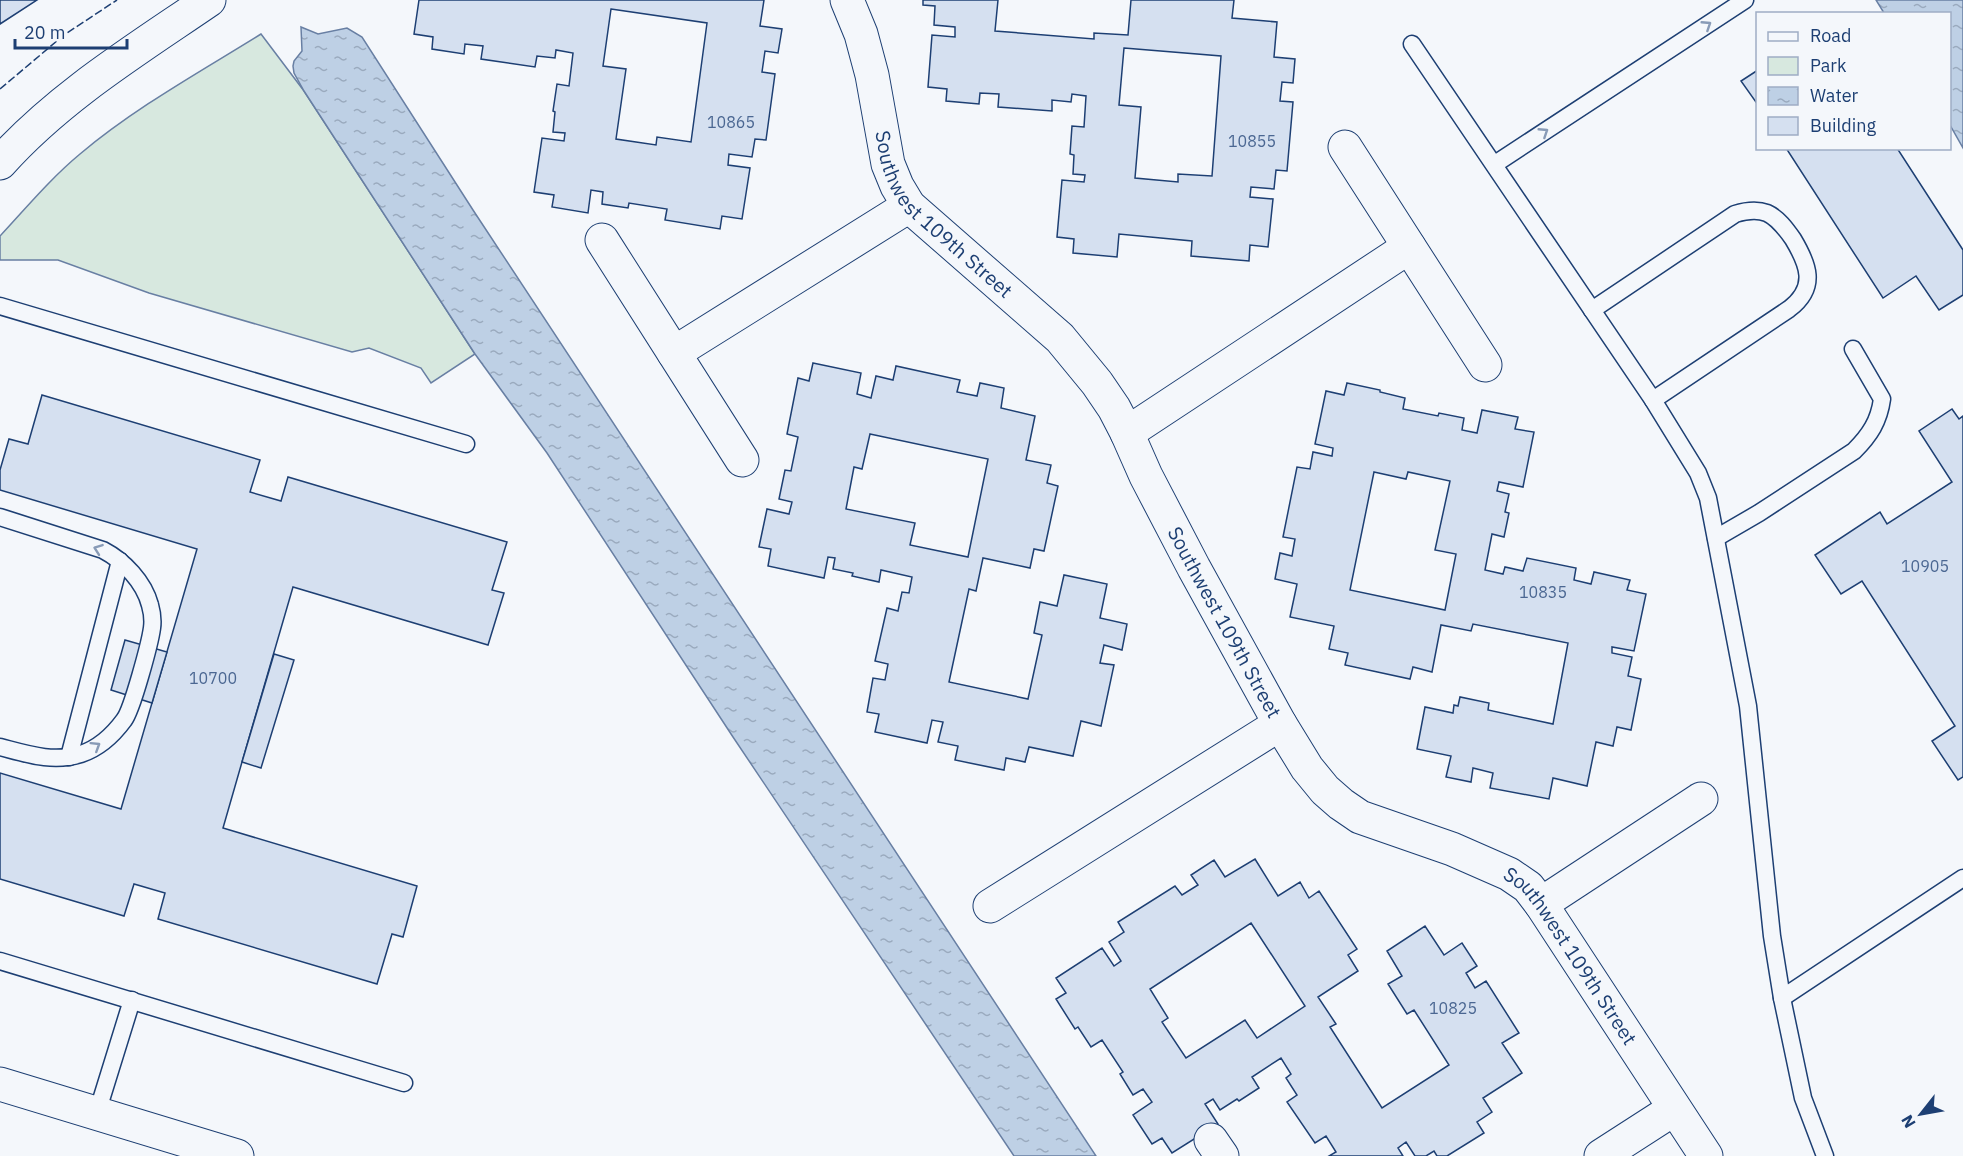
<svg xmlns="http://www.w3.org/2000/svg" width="1963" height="1156" viewBox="0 0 1963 1156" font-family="'IBM Plex Sans',sans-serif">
  <defs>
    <pattern id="water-ripples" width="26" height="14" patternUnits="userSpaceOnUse" patternTransform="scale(1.5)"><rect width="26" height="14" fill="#bed0e5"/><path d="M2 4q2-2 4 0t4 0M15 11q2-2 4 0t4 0" fill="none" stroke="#9aaabe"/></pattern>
  </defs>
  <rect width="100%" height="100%" fill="#f4f7fb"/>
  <!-- green -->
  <path fill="#d7e8df" stroke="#687fa3" stroke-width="1.5" d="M261,34L304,91L475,354L431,383L421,368L369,348L352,352L149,293L58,260H0V236C26,208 51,178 80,154C136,107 200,72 261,34Z"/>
  <!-- water -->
  <g fill="url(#water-ripples)" stroke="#687fa3" stroke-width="1.5">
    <polygon points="1876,0 1963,0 1963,148 1950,125 1950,14 1884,13"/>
    <polygon points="301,27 318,34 347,28 362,37 473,210 1096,1156 1014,1156 733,737 547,453 475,354 304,91 294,73 293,66 294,61 302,51"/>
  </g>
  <!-- building -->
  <g fill="#d5e0f0" stroke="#1d3f73" stroke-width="1.5" fill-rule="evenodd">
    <polygon points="0,0 37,0 0,24"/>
    <path d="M419,0H764L760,26L782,29L778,53L765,51L762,72L775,74L766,140L755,139L752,157L729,154L728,165L750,168L742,219L722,216L720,229L665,220L667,209L629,203L628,208L602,204L603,192L591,190L588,213L552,207L554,195L534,192L542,138L564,141L565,133L553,132L555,112L553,111L557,84L569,86L573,53L556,50L555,58L537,56L535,67L481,59L483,46L465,44L464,54L432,49L433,37L414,34ZM611,9L707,23L691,142L657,137L656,145L616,139L626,69L603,66Z"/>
    <path d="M923,0H998L995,31L1094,39V33L1128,35L1131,0H1234L1232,18L1277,22L1274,57L1295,59L1293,83L1282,82L1280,101L1293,102L1287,171L1276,170L1274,189L1251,187L1250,197L1273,199L1268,247L1250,245L1249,261L1191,256L1192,241L1119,234L1117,257L1073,253L1074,239L1057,237L1062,180L1084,182L1085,175L1073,174L1074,155L1070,154L1072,126L1084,127L1086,96L1072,94L1071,102L1052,100V111L998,107L999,94L980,93L979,104L946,101L947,89L928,87L932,35L955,37V27L934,25L935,6L923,5ZM1124,48L1221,56L1212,176L1178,174V182L1135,178L1141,107L1119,105Z"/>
    <polygon points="1758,70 1758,105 1741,81"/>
    <polygon points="1786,148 1897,148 1963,250 1963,295 1939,310 1916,276 1883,298"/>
    <path d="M813,363L861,373L857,394L871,398L876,376L893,380L896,366L960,380L957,392L977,396L980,383L1004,388L1001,408L1035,416L1026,460L1051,465L1047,483L1058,486L1044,551L1034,549L1030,568L983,558L976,591L969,589L949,682L1028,699L1042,635L1034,633L1040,602L1057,606L1064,575L1107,584L1100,618L1127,624L1122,650L1104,645L1100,663L1114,665L1101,726L1081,721L1073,756L1029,747L1025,762L1006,758L1004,770L955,760L958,746L938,742L943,722L932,720L927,743L875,732L879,714L867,712L873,678L885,680L888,664L875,661L887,608L898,611L902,592L909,593L912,577L881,570L879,582L852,576L853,573L833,569L835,558L828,557L824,578L768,566L771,549L759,547L767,509L789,514L792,502L779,499L785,470L791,471L798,437L787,434L798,378L809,381ZM870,434L988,459L968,557L910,545L915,523L846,509L854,467L862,469Z"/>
    <path d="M1347,383L1380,390V392L1405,398L1403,409L1438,416L1439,413L1464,418L1462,430L1477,433L1482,410L1518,417L1515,429L1534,432L1523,487L1499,482L1497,491L1509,494L1505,512L1509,513L1504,537L1492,534L1485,570L1503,574L1505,567L1523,571L1527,558L1576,568L1574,580L1591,584L1594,572L1630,580L1627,590L1646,594L1634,651L1612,647V653L1632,657L1628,676L1641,679L1631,730L1617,727L1613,746L1596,742L1587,786L1553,778L1549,799L1490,788L1493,773L1473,768L1471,782L1446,777L1451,756L1417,749L1425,707L1453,713L1454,705L1458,706L1460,697L1489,703L1488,710L1553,724L1568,643L1473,624L1471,631L1441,625L1432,672L1413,667L1410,679L1345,665L1348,653L1329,649L1334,626L1290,617L1297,584L1275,579L1280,553L1292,556L1295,539L1283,537L1297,467L1310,469L1313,452L1332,456L1333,448L1315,444L1326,391L1344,395ZM1374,472L1406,479L1408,472L1450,481L1435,550L1456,554L1445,610L1350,590Z"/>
    <polygon points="42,395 260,460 250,492 281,501 288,477 507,542 492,590 504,593 488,645 293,587 242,762 223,828 417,886 403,937 392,934 377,984 158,919 165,893 134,884 124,916 0,879 0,773 121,809 197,549 0,490 0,470 9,439 28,444"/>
    <polygon points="1952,409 1959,419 1963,416 1963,777 1958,780 1932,741 1955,726 1862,581 1841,594 1815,555 1880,512 1887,524 1952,482 1919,431"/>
    <polygon points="125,640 167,652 152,703 111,690"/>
    <polygon points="274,654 294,660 261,768 242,762"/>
    <path d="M1255,859L1278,896L1300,882L1309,898L1319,891L1357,949L1348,955L1358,971L1318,997L1336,1024L1330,1027L1382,1108L1449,1065L1414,1010L1407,1014L1388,984L1402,976L1387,951L1425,926L1444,955L1462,943L1477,966L1466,973L1475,988L1486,981L1519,1033L1502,1043L1522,1073L1483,1098L1492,1112L1477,1122L1484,1133L1447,1156H1437L1434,1151L1426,1156H1415L1406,1142L1398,1148L1403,1156H1329L1336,1152L1326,1136L1315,1143L1287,1102L1297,1095L1286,1078L1291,1074L1281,1058L1252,1077L1259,1088L1239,1101L1237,1099L1220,1110L1213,1099L1205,1104L1218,1124L1172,1153L1162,1138L1152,1144L1133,1115L1152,1102L1143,1089L1133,1095L1120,1074L1123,1072L1102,1040L1091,1047L1078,1027L1075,1029L1056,999L1066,993L1056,978L1102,948L1114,966L1121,961L1109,942L1124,932L1118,922L1175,886L1182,895L1198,885L1191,875L1214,860L1225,877ZM1251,923L1305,1006L1257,1038L1245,1020L1186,1058L1162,1022L1168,1018L1150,989Z"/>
  </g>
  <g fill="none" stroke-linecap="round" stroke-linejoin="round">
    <defs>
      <g id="service">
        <polyline points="1412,44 1653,400 1698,473 1708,498 1748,706 1772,936 1782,998 1803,1098 1825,1156"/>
        <polyline points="1495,164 1745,0"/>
        <polyline points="0,306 466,444"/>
        <path d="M1592,310L1735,214C1745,211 1756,209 1767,213C1778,218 1786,229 1793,239C1808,264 1818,287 1789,309L1653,400"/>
        <path d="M0,517L103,550C124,561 144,582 150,605C152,612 153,621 152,628C150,643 132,710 124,720C113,735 99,748 81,754C53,763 27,754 0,747"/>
        <path d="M1716,538L1759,513L1854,451C1870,435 1879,421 1882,399L1853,349"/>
        <polyline points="69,757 120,561"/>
        <polyline points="0,961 404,1083"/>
        <polyline points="1782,998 1963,878"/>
        <polyline points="97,1113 132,1000"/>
      </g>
      <g id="minor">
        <path id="s1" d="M847,0L861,34L872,75L888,164L897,186L909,206L1060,338L1097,383L1114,408L1127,433L1146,476L1194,568L1280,724L1307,768L1325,790L1341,804L1360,817L1452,849L1509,874L1528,887L1541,904L1706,1156"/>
        <polyline points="1345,147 1485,365"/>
        <polyline points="602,240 742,460"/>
        <polyline points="674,353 909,206"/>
        <polyline points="1127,433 1409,247"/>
        <polyline points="1541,904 1701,799"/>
        <polyline points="990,906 1280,724"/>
        <polyline points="1211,1140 1222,1156"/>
        <polyline points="1601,1156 1674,1109"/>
      </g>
      <g id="tertiary">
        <path d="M0,163C59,97 136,50 209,0"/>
        <polyline points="0,1084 237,1156"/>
      </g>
    </defs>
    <!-- service casing -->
    <use href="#service" stroke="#1d3f73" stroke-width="19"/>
    <!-- minor casing -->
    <use href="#minor" stroke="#1d3f73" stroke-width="35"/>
    <!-- tertiary casing -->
    <use href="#tertiary" stroke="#1d3f73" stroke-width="35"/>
    <!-- service -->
    <use href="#service" stroke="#f4f7fb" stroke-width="16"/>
    <!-- minor -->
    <use href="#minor" stroke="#f4f7fb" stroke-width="33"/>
    <!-- tertiary -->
    <use href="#tertiary" stroke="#f4f7fb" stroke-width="33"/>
    <!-- fence -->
    <polyline stroke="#1d3f73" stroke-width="1.5" stroke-dasharray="8 3" stroke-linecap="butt" points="0,89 64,35 117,0"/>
  </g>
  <!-- one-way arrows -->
  <defs><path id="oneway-chevron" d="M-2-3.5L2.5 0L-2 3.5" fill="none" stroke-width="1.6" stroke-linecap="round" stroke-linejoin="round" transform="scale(1.5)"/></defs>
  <g stroke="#889bb7">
    <use href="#oneway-chevron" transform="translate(1707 25) rotate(-33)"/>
    <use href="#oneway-chevron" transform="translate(1544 132) rotate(-33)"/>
    <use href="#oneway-chevron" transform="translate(98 549) rotate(-160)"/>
    <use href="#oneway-chevron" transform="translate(96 746) rotate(-32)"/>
  </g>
  <g text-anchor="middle" stroke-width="4.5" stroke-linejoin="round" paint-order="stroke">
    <!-- number labels -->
    <g font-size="16" fill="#4b6792">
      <text x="731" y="128">10865</text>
      <text x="1252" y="147">10855</text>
      <text x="1925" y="572">10905</text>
      <text x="1543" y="598">10835</text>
      <text x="213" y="684">10700</text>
      <text x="1453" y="1014">10825</text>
    </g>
    <!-- street labels -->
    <g font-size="20" fill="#1d3f73" stroke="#f4f7fb">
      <text dy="7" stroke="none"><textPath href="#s1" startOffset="243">Southwest 109th Street</textPath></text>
      <text dy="7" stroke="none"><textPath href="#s1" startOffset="747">Southwest 109th Street</textPath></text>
      <text dy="7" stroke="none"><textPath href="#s1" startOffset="1250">Southwest 109th Street</textPath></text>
    </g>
  </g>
  <!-- legend -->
  <rect x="1756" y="12" width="195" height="138" fill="#f4f7fb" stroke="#9eadc5" stroke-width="1.5"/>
  <rect x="1768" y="32" width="30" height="9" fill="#f4f7fb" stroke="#9eadc5" stroke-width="1.5"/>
  <text x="1810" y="42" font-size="18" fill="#1d3f73">Road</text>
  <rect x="1768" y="57" width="30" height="18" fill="#d7e8df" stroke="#9eadc5" stroke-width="1.5"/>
  <text x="1810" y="72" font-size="18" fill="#1d3f73">Park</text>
  <rect x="1768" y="87" width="30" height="18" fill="url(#water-ripples)" stroke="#9eadc5" stroke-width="1.5"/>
  <text x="1810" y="102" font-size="18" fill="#1d3f73">Water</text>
  <rect x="1768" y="117" width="30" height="18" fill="#d5e0f0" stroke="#9eadc5" stroke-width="1.5"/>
  <text x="1810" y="132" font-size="18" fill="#1d3f73">Building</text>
  <!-- north arrow -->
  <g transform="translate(1921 1114) rotate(239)" stroke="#f4f7fb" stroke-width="4.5" paint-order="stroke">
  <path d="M0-4.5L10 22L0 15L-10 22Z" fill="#1d3f73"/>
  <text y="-9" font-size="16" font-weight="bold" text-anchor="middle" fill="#1d3f73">N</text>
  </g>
  <!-- scale -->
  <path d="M15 39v9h112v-9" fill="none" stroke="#1d3f73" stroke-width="3"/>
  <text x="24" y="39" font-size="18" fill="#1d3f73" stroke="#f4f7fb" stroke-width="4.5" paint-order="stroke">20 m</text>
</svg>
